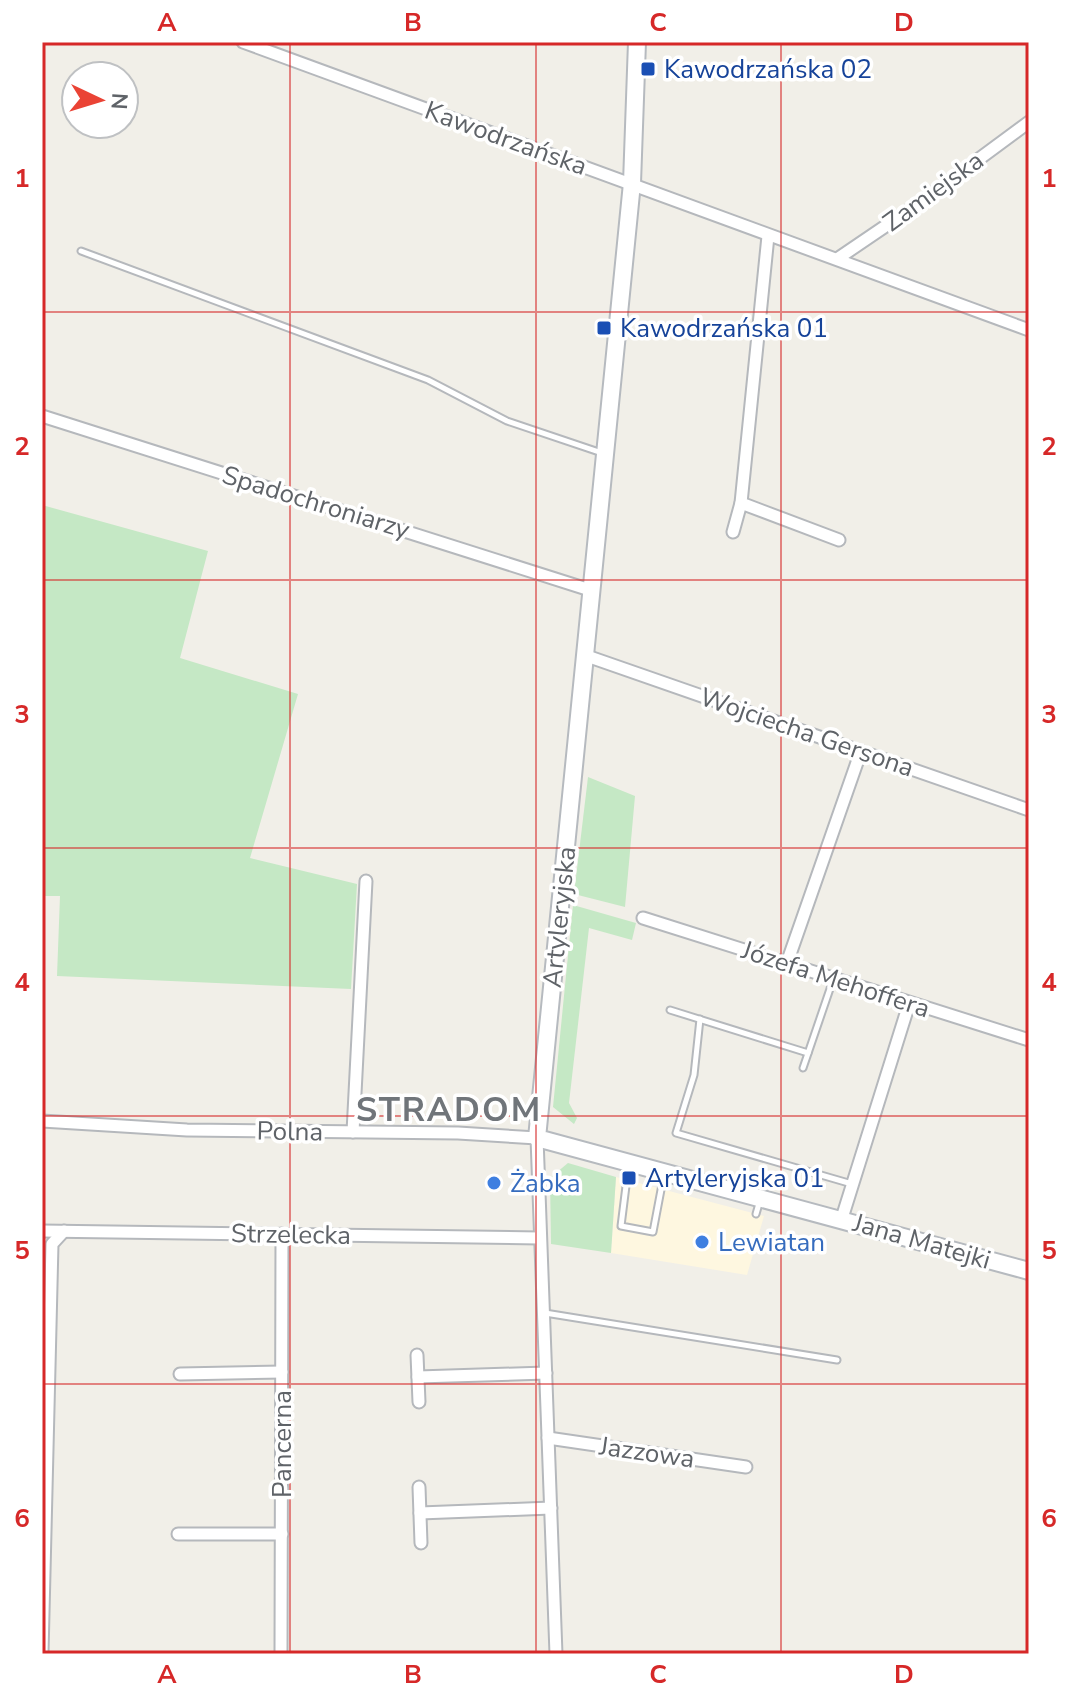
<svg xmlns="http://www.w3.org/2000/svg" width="1071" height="1696" viewBox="0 0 1071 1696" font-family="'Nunito Sans',sans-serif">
  <rect width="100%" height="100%" fill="#f1efe8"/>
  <!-- commercial -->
  <polygon fill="#fef7e0" points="616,1177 764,1216 747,1275 611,1253"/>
  <!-- green -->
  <g fill="#c5e8c5">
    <polygon points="42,505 208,551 180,658 298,694 250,858 357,884 351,989 57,976 60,896 42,896"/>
    <polygon points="588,777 635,796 625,907 574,894"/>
    <polygon points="573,905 636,923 632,940 589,928 569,1103 577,1118 574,1124 553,1107"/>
    <polygon points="568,1163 616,1177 611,1253 551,1244 550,1178"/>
  </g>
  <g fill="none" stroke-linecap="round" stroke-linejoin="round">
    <defs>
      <g id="lane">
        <polyline points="81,251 428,380 507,421 602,453"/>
        <polyline points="670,1010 808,1053"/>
        <polyline points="700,1019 694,1075 676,1133 852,1184"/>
        <polyline points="803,1068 833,980"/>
        <polyline points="626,1186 621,1226 653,1232 664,1174"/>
        <polyline points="756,1214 760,1200"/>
        <polyline points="545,1313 837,1360"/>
      </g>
      <g id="street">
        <polyline points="243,42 1029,330"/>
        <polyline points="768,236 741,503 839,540"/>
        <polyline points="837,259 918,204 1029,122"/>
        <polyline points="42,416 590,590"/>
        <polyline points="733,532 741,503"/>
        <polyline points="584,655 1029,810"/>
        <polyline points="643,918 1029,1040"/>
        <polyline points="787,963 861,751"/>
        <polyline points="42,1121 187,1130 458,1133 537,1138 556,1654"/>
        <polyline points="353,1132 366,881"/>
        <polyline points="842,1218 909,1004"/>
        <polyline points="42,1231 539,1238"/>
        <polyline points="417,1355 419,1402"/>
        <polyline points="180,1374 282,1372"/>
        <polyline points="418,1377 546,1373"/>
        <polyline points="548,1438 746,1467"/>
        <polyline points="419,1487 421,1543"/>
        <polyline points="420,1513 551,1508"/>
        <polyline points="178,1534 282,1534"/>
        <polyline points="42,1654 52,1244 64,1231"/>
        <polyline points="281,1654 282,1234"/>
      </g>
      <polyline id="secondary" points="637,42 632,183 537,1138 1029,1271"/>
    </defs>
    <!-- lane casing -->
    <use href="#lane" stroke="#b5b8bc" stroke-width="9"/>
    <!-- street casing -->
    <use href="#street" stroke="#b5b8bc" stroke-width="15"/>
    <!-- secondary casing -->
    <use href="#secondary" stroke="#b6babf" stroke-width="20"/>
    <!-- lane -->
    <use href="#lane" stroke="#fff" stroke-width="5"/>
    <!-- street -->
    <use href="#street" stroke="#fff" stroke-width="11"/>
    <!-- secondary -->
    <use href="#secondary" stroke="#fff" stroke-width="16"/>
  </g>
  <!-- grid -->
  <path fill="none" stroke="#d62828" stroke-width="2" stroke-opacity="0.55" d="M290,42V1654M536,42V1654M781,42V1654M42,312H1029M42,580H1029M42,848H1029M42,1116H1029M42,1384H1029"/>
  <!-- markers -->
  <g fill="#1a4fb4" stroke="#fff" stroke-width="3">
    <rect x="640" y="61" width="16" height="16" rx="4"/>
    <rect x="596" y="320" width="16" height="16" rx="4"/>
    <rect x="621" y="1170" width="16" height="16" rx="4"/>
  </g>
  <g fill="#3f7fe0" stroke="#fff" stroke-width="3">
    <circle cx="494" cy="1183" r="8"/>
    <circle cx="702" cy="1242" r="8"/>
  </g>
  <g text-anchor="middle" stroke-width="7" stroke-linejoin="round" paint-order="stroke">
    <!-- transit labels -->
    <g font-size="26" fill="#164399" stroke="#fff" text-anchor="start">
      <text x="664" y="78">Kawodrzańska 02</text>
      <text x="620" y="337">Kawodrzańska 01</text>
      <text x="645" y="1187">Artyleryjska 01</text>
    </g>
    <!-- street labels -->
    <g font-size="26" fill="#5f6368" stroke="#fff">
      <text transform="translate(506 138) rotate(20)" y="9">Kawodrzańska</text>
      <text transform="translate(933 191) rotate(-36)" y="9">Zamiejska</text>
      <text transform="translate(316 502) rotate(17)" y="9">Spadochroniarzy</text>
      <text transform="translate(807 732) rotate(19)" y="9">Wojciecha Gersona</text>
      <text transform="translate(559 917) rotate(-84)" y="9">Artyleryjska</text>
      <text transform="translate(836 979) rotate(18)" y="9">Józefa Mehoffera</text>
      <text transform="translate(290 1131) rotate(1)" y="9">Polna</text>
      <text transform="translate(291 1234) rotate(1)" y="9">Strzelecka</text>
      <text transform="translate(922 1241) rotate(16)" y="9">Jana Matejki</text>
      <text transform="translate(282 1444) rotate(-90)" y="9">Pancerna</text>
      <text transform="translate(647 1452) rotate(8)" y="9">Jazzowa</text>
    </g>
    <!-- shop labels -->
    <g font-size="26" fill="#366cbe" stroke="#fff" text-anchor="start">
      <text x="510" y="1192">Żabka</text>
      <text x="718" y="1251">Lewiatan</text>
    </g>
    <!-- district labels -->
    <g font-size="34" font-weight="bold" letter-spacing="2" fill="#70757a" stroke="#fff">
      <text x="449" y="1121">STRADOM</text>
    </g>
  </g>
  <!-- border -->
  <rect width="1071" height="1696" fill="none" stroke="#ffffff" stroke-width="88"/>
  <!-- north arrow -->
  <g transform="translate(100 100) rotate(94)"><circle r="38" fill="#ffffff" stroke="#bfc1c3" stroke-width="2"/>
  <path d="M0-6L14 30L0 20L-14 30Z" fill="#ea4335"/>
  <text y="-12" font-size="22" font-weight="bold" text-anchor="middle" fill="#5f6368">N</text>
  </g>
  <rect x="44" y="44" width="983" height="1608" fill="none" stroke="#d62828" stroke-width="3"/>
  <g font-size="26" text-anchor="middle" font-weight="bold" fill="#d62828">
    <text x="167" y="31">A</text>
    <text x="413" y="31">B</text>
    <text x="658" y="31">C</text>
    <text x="904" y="31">D</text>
    <text x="22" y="187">1</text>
    <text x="1049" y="187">1</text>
    <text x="22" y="455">2</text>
    <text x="1049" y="455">2</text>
    <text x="22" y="723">3</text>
    <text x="1049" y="723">3</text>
    <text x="22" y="991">4</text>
    <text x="1049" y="991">4</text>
    <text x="22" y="1259">5</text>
    <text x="1049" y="1259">5</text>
    <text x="22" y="1527">6</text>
    <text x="1049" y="1527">6</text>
    <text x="167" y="1683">A</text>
    <text x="413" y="1683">B</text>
    <text x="658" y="1683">C</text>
    <text x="904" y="1683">D</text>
  </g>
</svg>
